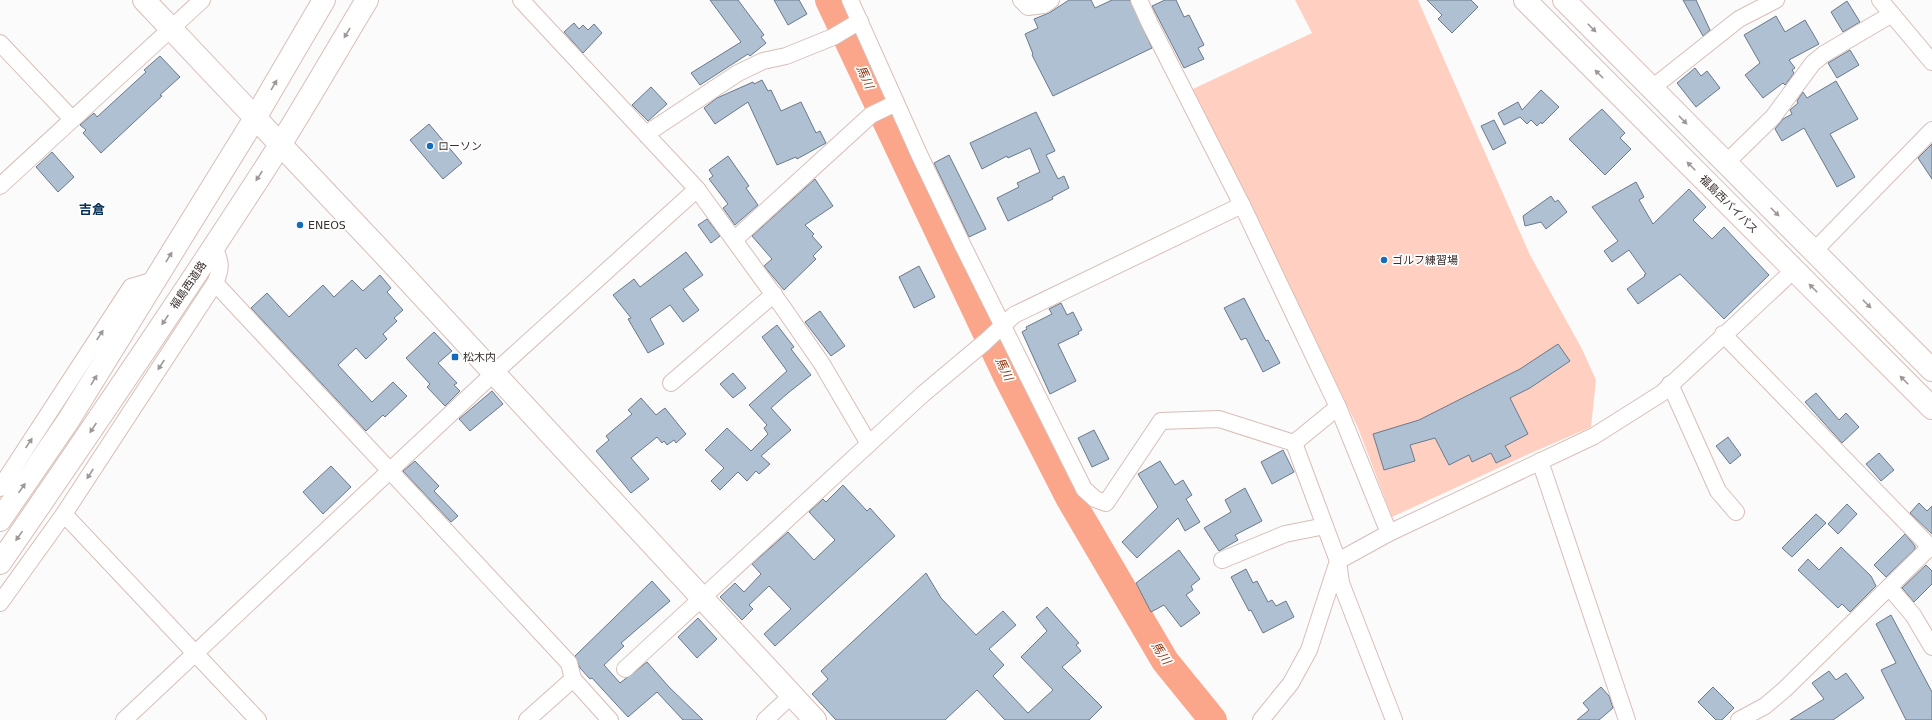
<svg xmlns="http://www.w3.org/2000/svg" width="1932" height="720" viewBox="0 0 1932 720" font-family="'DejaVu Sans','Noto Sans JP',sans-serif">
  <rect width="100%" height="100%" fill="#fbfbfb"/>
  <!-- green -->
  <polygon fill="#ffd0c1" points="1295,0 1418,0 1530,255 1582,349 1596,380 1591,427 1531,453 1392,517 1358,428 1193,89 1312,33"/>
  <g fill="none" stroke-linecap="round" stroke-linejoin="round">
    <!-- river -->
    <polyline stroke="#fba58a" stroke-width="28" points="829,0 1006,374 1070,499 1165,661 1213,720"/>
  </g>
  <!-- building -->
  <g fill="#afc0d3" stroke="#6a798b">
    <polygon points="710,0 738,0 764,35 761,37 766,43 750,56 748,54 700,85 691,73 741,42"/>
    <polygon points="774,0 799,0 807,14 788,25"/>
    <polygon points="1069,0 1091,0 1095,8 1112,0 1130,0 1152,48 1053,96 1032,55 1033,54 1025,34 1038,28 1034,19 1049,13"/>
    <polygon points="1165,0 1176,0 1184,17 1189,15 1204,45 1198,48 1204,59 1184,68 1152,6"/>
    <polygon points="1427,0 1471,0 1478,7 1452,33 1438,19 1442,15"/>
    <polygon points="1683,0 1696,0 1710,30 1703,36"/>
    <polygon points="1847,1 1860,22 1843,32 1831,12"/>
    <polygon points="1776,16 1785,32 1805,20 1819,44 1789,60 1795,68 1792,70 1794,73 1785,85 1783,83 1763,98 1745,75 1760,63 1744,35"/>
    <polygon points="574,23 579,29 583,25 588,30 594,24 602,33 583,53 564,32"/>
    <polygon points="1850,50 1859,65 1837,78 1828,63"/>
    <polygon points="160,56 180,77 160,95 162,96 101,153 83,133 86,130 80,125 94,113 97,117 146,72 144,70"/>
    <polygon points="1695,68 1701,76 1707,71 1720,88 1696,107 1677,83"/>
    <polygon points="762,80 768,91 771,90 781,111 801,102 816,133 820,131 826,143 797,159 796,157 777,165 748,102 715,124 704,108 717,98 753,82 754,84"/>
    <polygon points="1836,81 1858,119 1830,134 1855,177 1837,187 1804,128 1782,141 1775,129 1783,119 1792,114 1790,110 1798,103 1797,101 1803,92 1807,98"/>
    <polygon points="651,87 667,104 648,121 632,105"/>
    <polygon points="1541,90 1559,107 1542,124 1541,122 1537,126 1531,120 1527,124 1520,117 1504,125 1498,113 1518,102 1522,110"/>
    <polygon points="1602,109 1625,133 1620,138 1631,149 1605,175 1569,139"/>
    <polygon points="1036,112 1055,151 1046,155 1058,179 1064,176 1069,188 1052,197 1053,199 1008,221 997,198 1019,187 1017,183 1040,172 1030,148 1008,158 1007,156 982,169 970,143"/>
    <polygon points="1494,120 1506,143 1493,150 1481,126"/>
    <polygon points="429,124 462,163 443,179 410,140"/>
    <polygon points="1932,144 1932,179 1918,158"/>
    <polygon points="52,152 74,177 58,192 36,167"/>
    <polygon points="949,155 986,229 969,237 934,163"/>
    <polygon points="728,156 749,186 746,188 758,205 735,225 723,208 728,204 709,179 713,176 709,170"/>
    <polygon points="815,179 833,206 805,225 814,234 812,236 822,247 813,256 816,259 784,290 764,266 772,259 752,236"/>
    <polygon points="1636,182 1644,197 1639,200 1653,224 1689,189 1706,207 1693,220 1712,239 1724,227 1769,275 1724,319 1680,274 1638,304 1627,289 1645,276 1644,275 1646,274 1629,250 1612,262 1604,251 1618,241 1592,207"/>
    <polygon points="1551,196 1555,202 1558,200 1567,212 1546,229 1541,222 1525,226 1523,216"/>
    <polygon points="707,219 720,236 711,243 698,225"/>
    <polygon points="686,252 703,275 683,289 699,310 683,322 670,305 650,319 664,344 648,353 628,319 631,318 613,295 634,279 640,287"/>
    <polygon points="919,266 935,297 914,308 899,277"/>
    <polygon points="380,275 391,288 387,292 403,310 394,318 397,321 383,334 387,339 366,359 356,348 338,365 372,402 393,382 407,396 385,417 383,415 366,431 251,308 267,293 289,317 323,285 334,297 352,280 363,291"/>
    <polygon points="1244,298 1266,341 1268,340 1280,363 1263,372 1246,338 1241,340 1224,308"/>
    <polygon points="1061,303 1067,315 1073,312 1082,330 1078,332 1079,334 1058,344 1076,381 1050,394 1022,332 1027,329 1026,327 1052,314 1049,309"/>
    <polygon points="820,311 845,346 831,356 805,322"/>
    <polygon points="777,325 794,347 791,349 811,375 788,393 771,408 791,430 761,456 770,464 759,474 756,471 747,481 738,472 720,490 711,481 724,468 705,450 727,428 751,451 768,434 764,428 767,425 749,405 787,371 762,337"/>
    <polygon points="434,332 452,351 438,363 457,383 454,385 460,391 445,406 427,387 430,384 406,358"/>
    <polygon points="1558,344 1570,361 1530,388 1510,398 1528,434 1505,446 1511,456 1496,463 1491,453 1472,462 1469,455 1449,465 1435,438 1410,445 1415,461 1384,470 1373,434 1419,420 1520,369"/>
    <polygon points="733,373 746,388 733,398 720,384"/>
    <polygon points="492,391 503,404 470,431 459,419"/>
    <polygon points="1816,393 1839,420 1846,413 1859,427 1842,443 1805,402"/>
    <polygon points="641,398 656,415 665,408 686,434 676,443 674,440 667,445 664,441 662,443 657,437 631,458 649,479 631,493 596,451 609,440 606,436 632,414 628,410"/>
    <polygon points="1094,430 1109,459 1092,467 1078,438"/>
    <polygon points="1728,437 1741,455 1730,464 1716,446"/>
    <polygon points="1283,450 1294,472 1272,484 1261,462"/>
    <polygon points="1879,453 1894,470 1881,481 1866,464"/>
    <polygon points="415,461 439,486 434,491 458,516 451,522 403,471"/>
    <polygon points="1160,461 1175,485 1183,480 1192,495 1186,499 1200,522 1185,531 1178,518 1137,558 1122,542 1158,507 1138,474"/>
    <polygon points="331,466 351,487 323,514 303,492"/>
    <polygon points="843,485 867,511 870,508 895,536 775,646 764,634 791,609 769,586 749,605 753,609 742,620 720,597 735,583 744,592 761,574 752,564 788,532 814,560 835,540 809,512 823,499 826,502"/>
    <polygon points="1245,488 1262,521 1235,535 1238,540 1219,551 1204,528 1231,512 1225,500"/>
    <polygon points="1919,503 1927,511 1932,506 1932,534 1910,513"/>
    <polygon points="1847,504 1857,514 1838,534 1828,524"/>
    <polygon points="1816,514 1826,523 1792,557 1782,548"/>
    <polygon points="1905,534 1915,546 1915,549 1886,577 1874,565"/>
    <polygon points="1841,547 1871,576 1876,586 1850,612 1842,604 1838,608 1798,570 1808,559 1819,570"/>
    <polygon points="1179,550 1200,579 1191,586 1193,590 1186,595 1200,613 1181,627 1164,605 1151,612 1136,583"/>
    <polygon points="1926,565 1932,571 1932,584 1914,602 1902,588"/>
    <polygon points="1246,569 1253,583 1257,581 1268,602 1272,600 1276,606 1286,601 1294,617 1263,633 1251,610 1249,611 1231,577"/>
    <polygon points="926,573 941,598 976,635 1003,611 1016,625 989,649 1004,665 993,676 1028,713 1053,690 1021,657 1047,631 1036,617 1047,607 1079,643 1076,645 1081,651 1062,667 1102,707 1089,720 1005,720 977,690 945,720 836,720 812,694 828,679 821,671"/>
    <polygon points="652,581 670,601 621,643 624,646 604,665 620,683 647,662 669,687 703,720 683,720 657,692 628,717 592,678 590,679 580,668 575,656"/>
    <polygon points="1891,615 1932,692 1932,720 1906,720 1881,670 1896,663 1876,624"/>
    <polygon points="698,618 717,639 697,658 678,637"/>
    <polygon points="1829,671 1836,680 1846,673 1864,698 1833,720 1790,720 1824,699 1812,683"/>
    <polygon points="1601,687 1609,696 1613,708 1599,720 1577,720 1589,710 1583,703"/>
    <polygon points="1713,687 1734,708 1722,720 1716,720 1698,702"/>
  </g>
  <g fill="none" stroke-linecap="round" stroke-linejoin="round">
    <defs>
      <g id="street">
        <polyline points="521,0 697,189 784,309 822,364 869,444"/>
        <polyline points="850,0 919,154 962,244 1084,489 1095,499 1106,503 1161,421 1219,419 1294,443 1338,561 1309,650 1291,683 1261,720"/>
        <polyline points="1021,0 1028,7 1044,5 1051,0"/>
        <polyline points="1139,0 1150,24 1242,205 1338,407 1389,533"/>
        <polyline points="1880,0 1932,62"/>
        <polyline points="0,43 72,119"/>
        <polyline points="1652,88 1739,19 1776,0"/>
        <polyline points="646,134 738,73 763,61 786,56 833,37 860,21"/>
        <polyline points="1726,163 1773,117 1813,63 1824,54 1892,14"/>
        <polyline points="0,186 202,0"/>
        <polyline points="734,240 871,115 896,103"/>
        <polyline points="1814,251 1932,130"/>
        <polyline points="215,283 569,663 573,679"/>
        <polyline points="1723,334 1932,549"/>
        <polyline points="671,383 774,294"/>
        <polyline points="1670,384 1718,491 1736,512"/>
        <polyline points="1294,443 1338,407"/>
        <polyline points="1540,461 1627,720"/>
        <polyline points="0,488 131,287 155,280"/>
        <polyline points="64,514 258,720"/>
        <polyline points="1222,560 1285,534 1325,526"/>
        <polyline points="1889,587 1913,615 1932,647"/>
        <path d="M0,603L64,514L215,283C222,268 221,262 214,247"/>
        <polyline points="625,669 923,394 985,342 1014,315 1242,205"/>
        <polyline points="124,720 494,373 697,189"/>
        <polyline points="527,720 573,679 610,720"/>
        <polyline points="765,720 792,695"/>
        <polyline points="1394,720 1341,583 1338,561 1389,533 1594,436 1662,393 1794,270"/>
        <polyline points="1739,720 1765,706 1785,689 1930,547"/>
      </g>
      <polyline id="secondary" points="144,0 381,251 815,720"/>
      <g id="highway">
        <polyline points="1525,0 1932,408"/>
        <polyline points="1564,0 1932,370"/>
        <polyline points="0,520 68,421 255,118 324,0"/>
        <path d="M0,563C95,425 190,286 280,145C310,97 338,48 367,0"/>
      </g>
    </defs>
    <!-- street casing -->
    <use href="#street" stroke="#d8beb6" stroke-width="18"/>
    <!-- secondary casing -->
    <use href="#secondary" stroke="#d8beb6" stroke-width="24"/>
    <!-- highway casing -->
    <use href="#highway" stroke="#d8beb6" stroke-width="24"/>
    <!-- street -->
    <use href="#street" stroke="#fff" stroke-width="16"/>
    <!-- secondary -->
    <use href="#secondary" stroke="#fff" stroke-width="22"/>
    <!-- highway -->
    <use href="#highway" stroke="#fff" stroke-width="22"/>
  </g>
  <!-- one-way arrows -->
  <defs><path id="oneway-solid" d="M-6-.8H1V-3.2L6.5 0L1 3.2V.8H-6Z"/></defs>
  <g fill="#9d9896">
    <use href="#oneway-solid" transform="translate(1592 28) rotate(45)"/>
    <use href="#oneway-solid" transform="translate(347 33) rotate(121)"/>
    <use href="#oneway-solid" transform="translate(1599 74) rotate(-135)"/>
    <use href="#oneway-solid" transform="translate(274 85) rotate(-60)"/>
    <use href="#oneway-solid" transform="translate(1683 120) rotate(46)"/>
    <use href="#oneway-solid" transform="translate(1691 166) rotate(-135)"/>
    <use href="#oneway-solid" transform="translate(259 176) rotate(123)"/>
    <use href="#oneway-solid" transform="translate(1775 212) rotate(45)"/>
    <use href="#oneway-solid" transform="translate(169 257) rotate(-58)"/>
    <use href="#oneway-solid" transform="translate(1813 288) rotate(-135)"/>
    <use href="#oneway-solid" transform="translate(1867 304) rotate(45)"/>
    <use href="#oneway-solid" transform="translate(165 320) rotate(124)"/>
    <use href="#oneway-solid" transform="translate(100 335) rotate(-57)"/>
    <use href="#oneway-solid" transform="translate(161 365) rotate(123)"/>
    <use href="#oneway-solid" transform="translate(94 380) rotate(-58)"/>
    <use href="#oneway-solid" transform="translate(1904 380) rotate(-135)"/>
    <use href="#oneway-solid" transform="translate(93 428) rotate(124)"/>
    <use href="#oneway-solid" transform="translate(29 443) rotate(-56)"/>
    <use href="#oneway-solid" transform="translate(90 474) rotate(123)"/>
    <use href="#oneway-solid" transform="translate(22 488) rotate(-55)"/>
    <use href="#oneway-solid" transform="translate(19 536) rotate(125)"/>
  </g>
  <!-- markers -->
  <g fill="#156dba" stroke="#fff" stroke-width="1.5">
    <circle cx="430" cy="146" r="4"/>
    <circle cx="300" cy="225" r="4"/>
    <circle cx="1384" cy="260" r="4"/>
    <rect x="451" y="353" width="8" height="8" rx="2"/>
  </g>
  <g text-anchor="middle" stroke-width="3.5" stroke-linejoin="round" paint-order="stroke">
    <!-- poi labels -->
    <g font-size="11" fill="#3b312e" stroke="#fff" text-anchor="start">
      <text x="438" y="150">ローソン</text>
      <text x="308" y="229">ENEOS</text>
      <text x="1392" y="264">ゴルフ練習場</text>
      <text x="463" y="361">松木内</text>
    </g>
    <!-- street labels -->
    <g font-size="11" fill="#3b312e" stroke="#fff">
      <text transform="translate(1729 204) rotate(45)" y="4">福島西バイパス</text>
      <text transform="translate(188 285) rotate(-56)" y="4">福島西道路</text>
    </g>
    <!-- water labels -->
    <g font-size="12" font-style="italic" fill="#8f2d05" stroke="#fff">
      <text transform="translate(865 77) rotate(65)" y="4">馬川</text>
      <text transform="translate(1004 369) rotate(64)" y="4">馬川</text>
      <text transform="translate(1161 653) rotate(57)" y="4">馬川</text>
    </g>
    <!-- quarter labels -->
    <g font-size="13" font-weight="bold" fill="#062f54" stroke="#fff">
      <text x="92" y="214">吉倉</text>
    </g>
  </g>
</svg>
